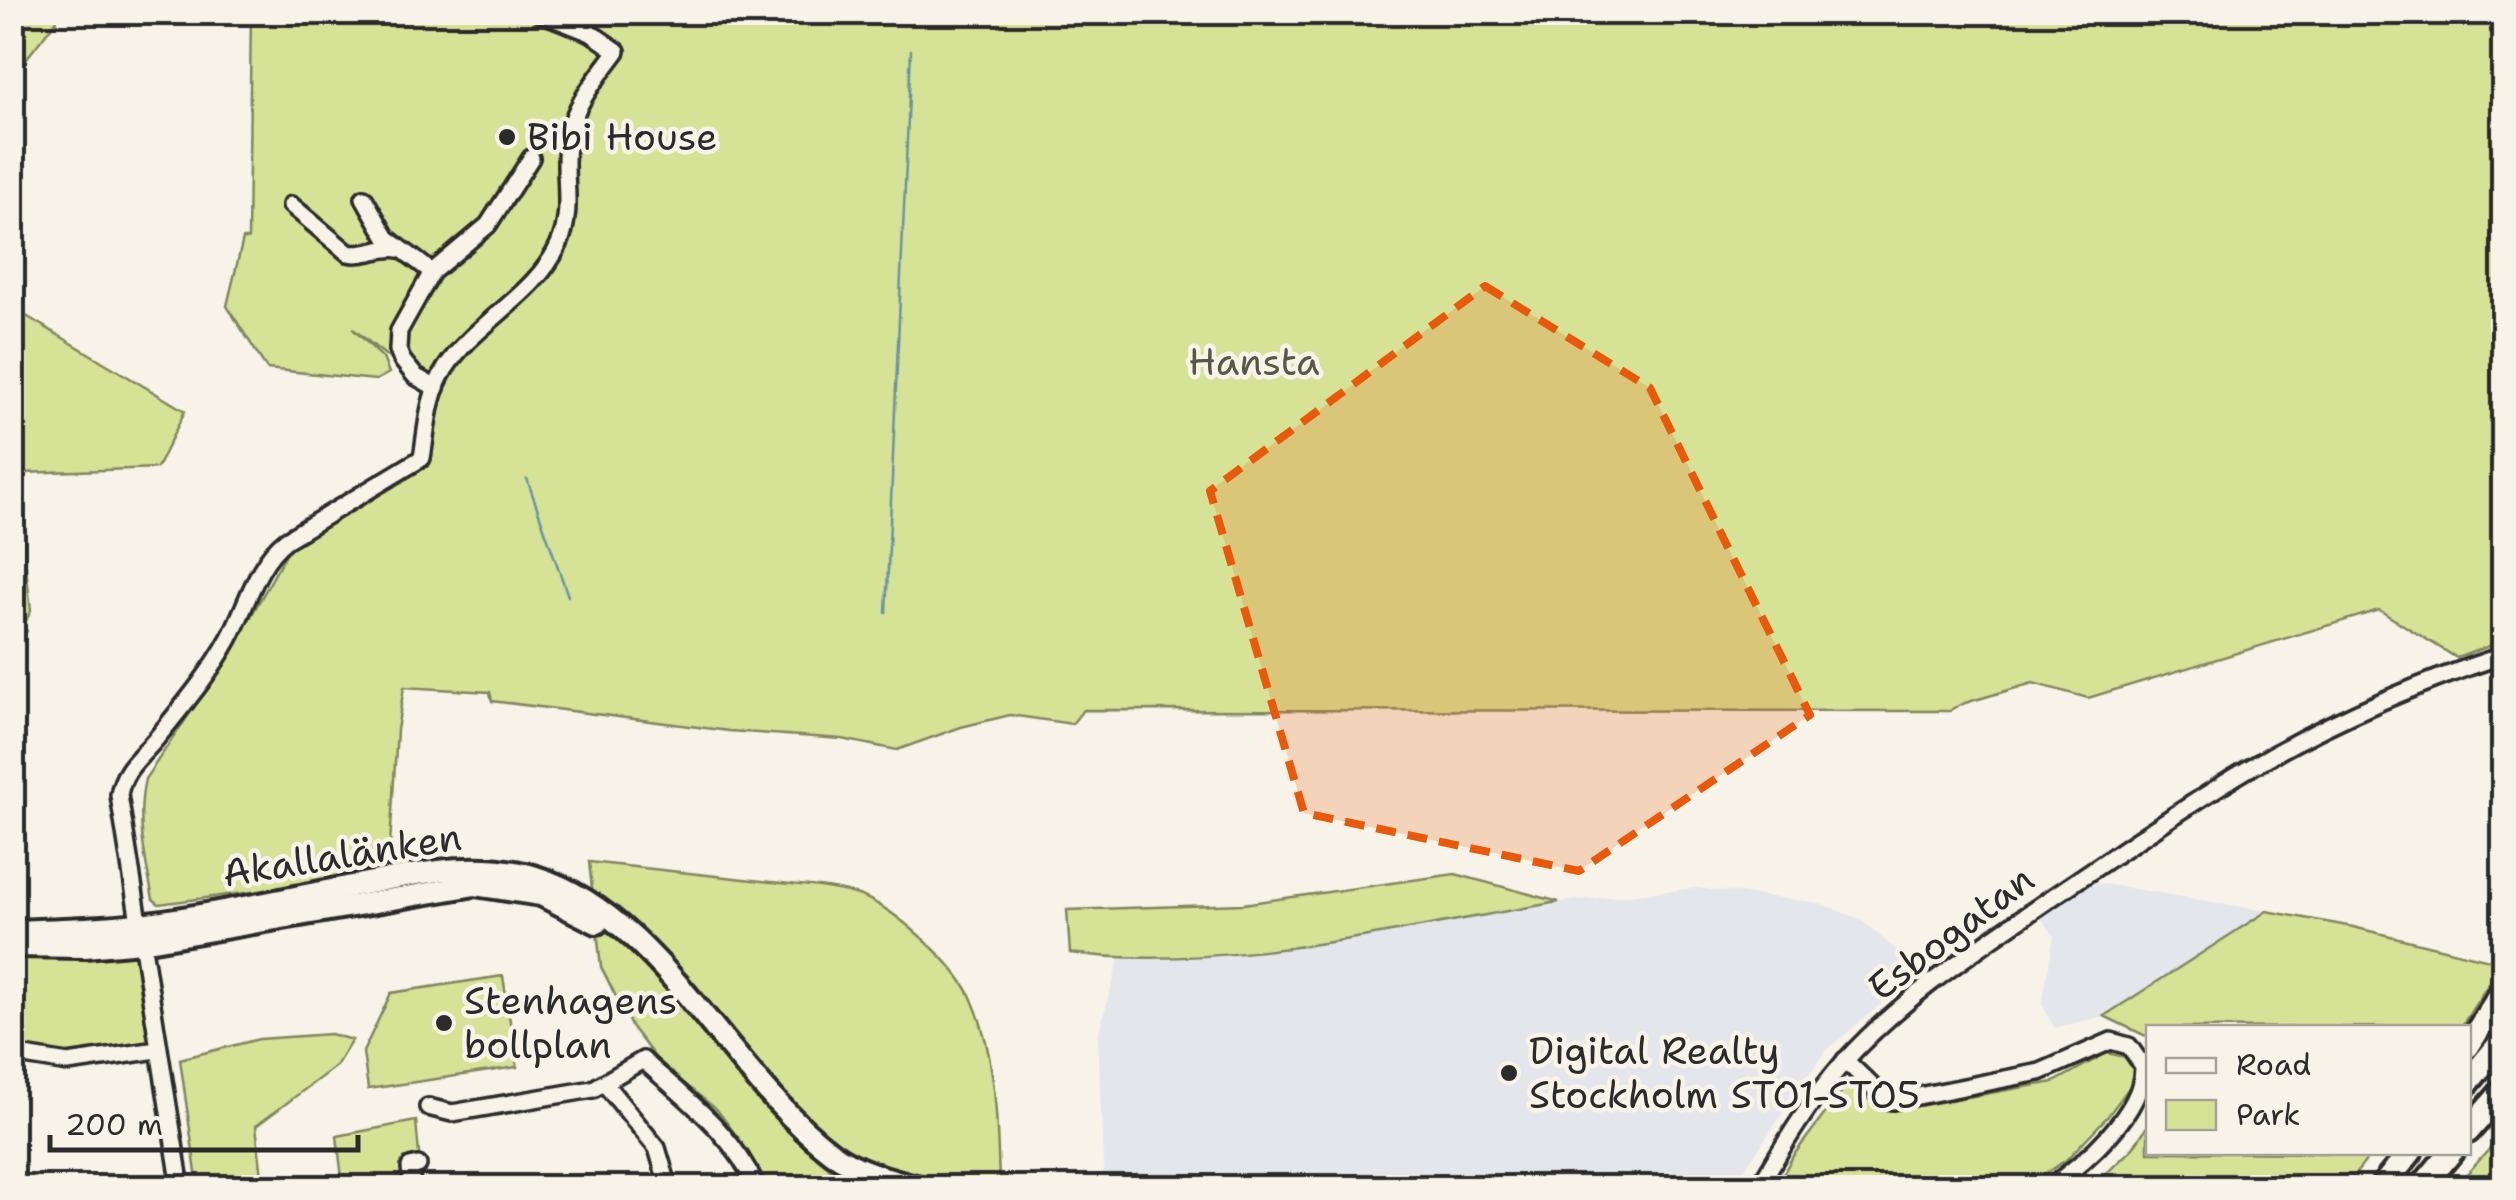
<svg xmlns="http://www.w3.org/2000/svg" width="2516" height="1200" viewBox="0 0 2516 1200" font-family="'Shantell Sans',sans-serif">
  <rect width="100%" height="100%" fill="#f7f3e8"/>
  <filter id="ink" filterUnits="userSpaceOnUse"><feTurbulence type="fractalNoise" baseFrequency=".01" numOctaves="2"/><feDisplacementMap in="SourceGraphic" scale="20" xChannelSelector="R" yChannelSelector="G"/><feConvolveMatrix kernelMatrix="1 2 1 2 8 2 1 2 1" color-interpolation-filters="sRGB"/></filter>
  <g filter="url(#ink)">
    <!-- built -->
    <g fill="#e4e6ec">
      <polygon points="2093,882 2267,911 2104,1016 2054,1028 2042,1004 2054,936 2041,917"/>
      <polygon points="1697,888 1819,903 1860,919 1920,970 1826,1051 1732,1187 1104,1187 1098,1036 1119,959 1273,950 1559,902"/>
    </g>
    <!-- green -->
    <g fill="#d6e295" stroke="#808660" stroke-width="2.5">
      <polygon points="13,12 62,13 13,76 12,13"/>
      <path d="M251,13H2503V641L2457,658L2379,610L2088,698L2033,683L1965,703L1950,711L1083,710L1072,724L1010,715L961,727L897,750L842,739L729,731L492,701L490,692L404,687L397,730L390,845L370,852L367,877L159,904L153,899C145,858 136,820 145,779L227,659L291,545L356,508L421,465L428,390L352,328L383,358L389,373L376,380L267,369L227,306L243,239H248Z"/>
      <polygon points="13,308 185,411 157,468 23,473 16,478 31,611 23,626 27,631 13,647"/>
      <path d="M589,862C650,869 710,875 771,882C797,885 837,887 861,896C895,909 956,964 971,997C997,1055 997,1122 999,1184C933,1186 890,1177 832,1142L817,1158L834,1172L869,1187H769L748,1151L717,1110L661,1065L631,1026L601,967Z"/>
      <path d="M1455,874L1559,902C1407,927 1222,973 1070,953L1067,910L1243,904Z"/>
      <polygon points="2267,911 2353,927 2502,963 2461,1027 2148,1028 2148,1037 2104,1016"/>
      <polygon points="13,953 132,953 140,963 150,1043 53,1056 13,1048"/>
      <polygon points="503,976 517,1067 368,1089 363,1052 391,993"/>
      <polygon points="330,1034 352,1040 336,1066 256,1126 263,1185 260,1188 198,1187 180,1059 259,1039"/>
      <polygon points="2107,1053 2125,1057 2133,1069 2131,1085 2108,1116 2066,1160 2026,1187 1776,1187 1793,1156 1848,1083 1879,1108 1889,1111 2054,1082"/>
      <polygon points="416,1121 422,1187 343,1187 337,1136"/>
      <polygon points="2148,1125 2148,1152 2372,1153 2345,1187 2092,1187 2133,1148"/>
      <polygon points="2503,1134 2503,1163 2481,1187 2455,1187"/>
    </g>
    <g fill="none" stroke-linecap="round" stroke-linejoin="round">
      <!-- stream -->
      <g stroke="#6894a3" stroke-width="2.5">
        <polyline points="527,479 568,596"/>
        <polyline points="886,613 911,50"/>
      </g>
      <defs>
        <g id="minor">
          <polyline points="364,198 387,238 432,272"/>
          <path d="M291,205L348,253C364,257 381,246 399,249"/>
          <polyline points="436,388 415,376 402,360 398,350 399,331 432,272 488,225 531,158"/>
          <polyline points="12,1054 68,1063 157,1050"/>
          <path d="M1845,1060L1882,1096L1893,1101L2040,1072L2111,1041L2129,1046L2143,1066C2144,1112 2084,1163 2049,1188"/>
          <polyline points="605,1084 657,1148 669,1188"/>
          <path d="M428,1107L452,1113L593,1089L643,1060C686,1099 733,1133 757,1188"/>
          <path d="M181,1188L119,795C123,769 140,758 156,739C181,708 210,674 229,639C247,606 256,563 286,540L422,458C427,428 428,395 445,369C475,322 536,296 559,244C575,209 561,173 568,137C574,104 598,77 617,51L591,33L538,12"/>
          <polyline points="412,1188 410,1167 418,1165"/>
          <path d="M1758,1188C1784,1144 1810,1101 1843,1063C1904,995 1983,945 2057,894C2120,852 2182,808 2248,769C2327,722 2416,684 2504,655"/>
        </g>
        <g id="major">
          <path d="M12,931C63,929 113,928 163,921C228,912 293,897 357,885C417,874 475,859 536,877C659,915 731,1078 832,1153C858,1172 893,1180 923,1188"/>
          <polyline points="12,946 85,947 142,942 475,885 541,895 597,923"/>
        </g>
        <g id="highway">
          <polyline points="2468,1046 2504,989"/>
          <polyline points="2468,1082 2504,1039"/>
          <polyline points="2468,1131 2504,1090"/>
          <polyline points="2381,1188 2410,1152"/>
          <polyline points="2421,1188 2451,1152"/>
        </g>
      </defs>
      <!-- minor casing -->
      <use href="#minor" stroke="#2b2b2b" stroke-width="22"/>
      <!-- major casing -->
      <use href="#major" stroke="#2b2b2b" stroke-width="28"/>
      <!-- highway casing -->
      <use href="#highway" stroke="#2b2b2b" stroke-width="30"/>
      <!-- minor -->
      <use href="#minor" stroke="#f7f3e8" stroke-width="15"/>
      <!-- major -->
      <use href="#major" stroke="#f7f3e8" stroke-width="20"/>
      <!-- highway -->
      <use href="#highway" stroke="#f7f3e8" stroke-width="22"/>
    </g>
  </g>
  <!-- marked area -->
  <path fill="#e8590c" fill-opacity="0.2" stroke="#e8590c" stroke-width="8" stroke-dasharray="20 12" stroke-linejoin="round" d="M1485,286L1650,388L1810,715L1579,871L1304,813L1210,491Z"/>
  <!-- markers -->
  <g fill="#2b2b2b" stroke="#f7f3e8" stroke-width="4">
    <circle cx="507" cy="137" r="10"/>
    <circle cx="444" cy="1023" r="10"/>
    <circle cx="1509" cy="1073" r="10"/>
  </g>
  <g text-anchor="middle" stroke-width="9" stroke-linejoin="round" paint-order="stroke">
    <!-- poi labels -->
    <g font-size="38" fill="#2b2b2b" stroke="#f7f3e8" text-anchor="start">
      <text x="527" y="150">Bibi House</text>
      <text x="464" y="1014">Stenhagens<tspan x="464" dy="44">bollplan</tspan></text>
      <text x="1529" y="1064">Digital Realty<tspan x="1529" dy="44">Stockholm STO1-STO5</tspan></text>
    </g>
    <!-- park labels -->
    <g font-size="38" fill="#565946" stroke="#f7f3e8">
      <text x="1254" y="375">Hansta</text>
    </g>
    <!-- street labels -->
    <g font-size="38" fill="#2b2b2b" stroke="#f7f3e8">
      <text transform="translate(342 855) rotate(-9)" y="13">Akallalänken</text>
      <text transform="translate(1951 933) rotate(-37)" y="13">Esbogatan</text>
    </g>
  </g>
  <!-- margin -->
  <rect width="2516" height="1200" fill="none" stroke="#f7f3e8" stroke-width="50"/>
  <rect x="25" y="25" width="2466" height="1150" fill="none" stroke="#2b2b2b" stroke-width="4" filter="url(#ink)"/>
  <!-- legend -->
  <rect x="2146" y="1025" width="325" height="130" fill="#f7f3e8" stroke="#a5a39c" stroke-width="2.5"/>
  <rect x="2166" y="1058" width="50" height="15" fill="#f7f3e8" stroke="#a5a39c" stroke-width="2.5"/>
  <text x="2236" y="1075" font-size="30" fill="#2b2b2b">Road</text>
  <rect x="2166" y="1100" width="50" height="30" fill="#d6e295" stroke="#a5a39c" stroke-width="2.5"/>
  <text x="2236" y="1125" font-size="30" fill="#2b2b2b">Park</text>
  <!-- scale -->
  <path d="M50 1135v15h308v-15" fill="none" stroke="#2b2b2b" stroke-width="5"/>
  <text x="65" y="1135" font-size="30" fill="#2b2b2b" stroke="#f7f3e8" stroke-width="8" paint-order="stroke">200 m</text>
</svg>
